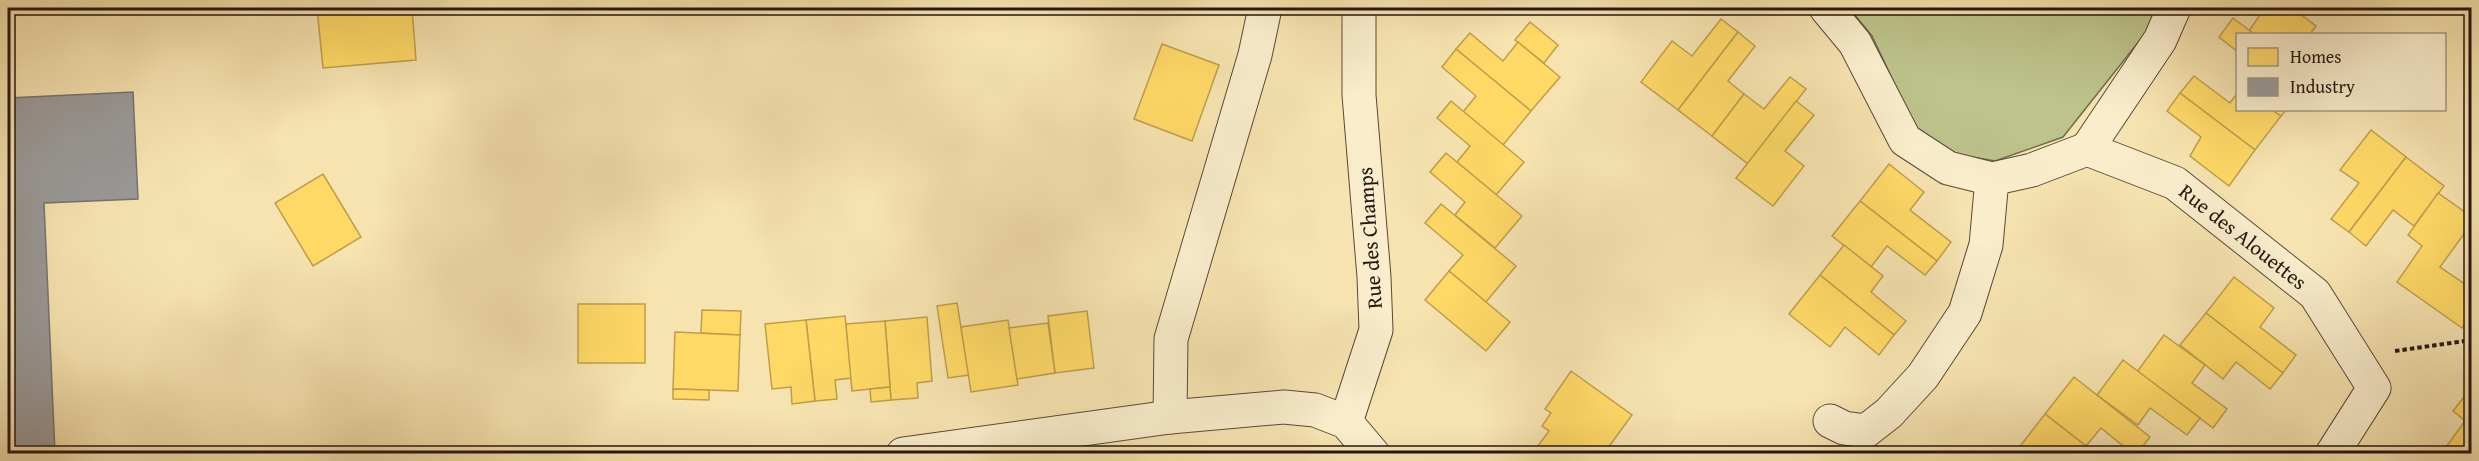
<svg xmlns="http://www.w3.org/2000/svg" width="2479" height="461" viewBox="0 0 2479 461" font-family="'Gentium Book Plus',serif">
  <rect width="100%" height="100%" fill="#f6e3b0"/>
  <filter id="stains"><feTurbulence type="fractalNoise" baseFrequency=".00333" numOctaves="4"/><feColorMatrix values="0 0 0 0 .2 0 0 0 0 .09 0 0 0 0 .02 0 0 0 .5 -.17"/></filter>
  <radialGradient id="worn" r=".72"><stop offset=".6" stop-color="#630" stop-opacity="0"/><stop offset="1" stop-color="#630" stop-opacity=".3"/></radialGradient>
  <!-- green -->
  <polygon fill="#bdc38b" stroke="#726c4d" stroke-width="1.5" points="1849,8 2155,8 2148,30 2063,137 1995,161 1956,154 1915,127 1872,36"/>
  <!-- homes -->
  <g fill="#ffd966" stroke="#be9e4c" stroke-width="1.5">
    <polygon points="317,8 412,8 416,60 323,68"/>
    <polygon points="2256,8 2292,8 2316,26 2310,34 2254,34 2249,31 2262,12"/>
    <polygon points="2233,18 2254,34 2238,34 2238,52 2219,37"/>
    <polygon points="1721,19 1738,32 1678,110 1641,82 1672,41 1692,56"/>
    <polygon points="1530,22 1558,45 1544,63 1515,40"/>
    <polygon points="1738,32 1755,46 1728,81 1744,94 1712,136 1678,110"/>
    <polygon points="1470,33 1503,61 1518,42 1560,77 1531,111 1456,49"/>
    <polygon points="1162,44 1219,65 1192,141 1134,119"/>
    <polygon points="1456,49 1531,111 1503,145 1463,112 1476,96 1442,67"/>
    <polygon points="2194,76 2230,103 2238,92 2238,110 2272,110 2281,116 2255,150 2180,93"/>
    <polygon points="1790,77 1806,89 1748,164 1712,136 1744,94 1764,109"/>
    <polygon points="2180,93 2255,150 2229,186 2190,156 2201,137 2167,111"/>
    <polygon points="1451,101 1524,162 1496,195 1457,162 1470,146 1437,118"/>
    <polygon points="1796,101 1814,115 1785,151 1804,166 1773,206 1736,178"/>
    <polygon points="2272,110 2286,110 2281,116"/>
    <polygon points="2371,130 2406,157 2349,232 2331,219 2359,183 2340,170"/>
    <polygon points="1446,153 1522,216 1495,248 1455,215 1465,202 1430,172"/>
    <polygon points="2406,157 2444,186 2414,226 2393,210 2366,246 2349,232"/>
    <polygon points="1889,164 1924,192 1910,210 1951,242 1937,261 1860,201"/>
    <polygon points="323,174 361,237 313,266 275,203"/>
    <polygon points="2438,193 2472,217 2472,223 2440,267 2472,289 2472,314 2462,328 2397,282 2422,246 2408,235"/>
    <polygon points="1860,201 1937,261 1925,275 1887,246 1871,267 1832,236"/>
    <polygon points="1441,204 1516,266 1486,302 1449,271 1463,255 1425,223"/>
    <polygon points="1844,245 1883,276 1871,292 1906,321 1894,335 1820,275"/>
    <polygon points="1449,271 1510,322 1486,351 1425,300"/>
    <polygon points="1820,275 1894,335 1879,355 1845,327 1830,347 1789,314"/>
    <polygon points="2234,277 2274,308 2260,327 2296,355 2283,373 2206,313"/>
    <polygon points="957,303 969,375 948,378 937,306"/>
    <rect x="578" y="304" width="67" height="59"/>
    <polygon points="702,310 741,311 740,335 701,333"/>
    <polygon points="1087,311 1094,368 1055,373 1048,316"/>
    <polygon points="2206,313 2283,373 2270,389 2236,362 2223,379 2180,345"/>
    <polygon points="845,316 852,378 835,380 837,399 815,401 806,320"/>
    <polygon points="927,317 932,381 917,383 918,398 891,400 885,321"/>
    <polygon points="806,320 815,401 792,404 791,387 772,389 765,324"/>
    <polygon points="1008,320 1018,385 971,392 961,327"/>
    <polygon points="885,321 890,387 852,391 846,324"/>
    <polygon points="1048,323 1055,373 1017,379 1009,328"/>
    <polygon points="675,332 740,335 738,391 673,389"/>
    <polygon points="2164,335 2205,365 2192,383 2227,409 2213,428 2137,372"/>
    <polygon points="2123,360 2200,418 2187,435 2150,408 2138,425 2097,395"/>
    <polygon points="1571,371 1632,415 1605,452 1607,454 1532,454 1549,431 1542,426 1551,413 1545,409"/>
    <polygon points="2074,377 2150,437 2137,454 2133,454 2101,428 2086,446 2045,414"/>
    <polygon points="890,387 891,400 871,402 870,389"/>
    <polygon points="2472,387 2472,454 2441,454 2465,421 2453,411"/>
    <polygon points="673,389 709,390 709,400 673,399"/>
    <polygon points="2045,414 2086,446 2081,454 2024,454 2018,449"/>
  </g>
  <!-- industry -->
  <polygon fill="#999" stroke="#767270" stroke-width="1.5" points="133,92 138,199 44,203 55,454 8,454 8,98"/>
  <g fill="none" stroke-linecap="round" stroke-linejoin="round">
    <defs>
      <g id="minor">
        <path id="s1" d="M1826,8L1855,43L1905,140L1948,168L1992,179L2032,170L2087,149L2175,183L2315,294L2374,388L2332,454"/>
        <polyline points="2087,149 2160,40 2174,8"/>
        <polyline points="1170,417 1171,339 1255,55 1265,8"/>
        <polyline points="1830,421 1844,428 1866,431 1889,413 1923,376 1965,313 1986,245 1992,179"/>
        <polyline points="1346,422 1376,330 1374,277 1359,95 1359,8"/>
        <polyline points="903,454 1170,417 1284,407 1315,410 1346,422 1373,454"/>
      </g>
    </defs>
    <!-- minor casing -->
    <use href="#minor" stroke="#5a4937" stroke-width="35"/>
    <!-- path -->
    <polyline stroke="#26160f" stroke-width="4" stroke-dasharray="4.5 3" stroke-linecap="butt" points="2395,351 2472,340"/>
    <!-- minor -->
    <use href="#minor" stroke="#f9edcc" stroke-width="33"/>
  </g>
  <g text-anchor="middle" stroke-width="6" stroke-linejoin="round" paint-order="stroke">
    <!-- street labels -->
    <g font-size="21" fill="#26160f" stroke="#f9edcc">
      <text dy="7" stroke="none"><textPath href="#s1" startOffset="532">Rue des Alouettes</textPath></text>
      <text transform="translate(1370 238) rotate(-94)" y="7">Rue des Champs</text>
    </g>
  </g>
  <!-- margin -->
  <rect width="2479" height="461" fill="none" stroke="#f6e3b0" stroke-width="30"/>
  <rect x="9" y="9" width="2461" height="443" fill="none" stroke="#26160f" stroke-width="3"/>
  <rect x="15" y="15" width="2449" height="431" fill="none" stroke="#26160f" stroke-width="1.5"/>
  <!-- legend -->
  <rect x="2236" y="33" width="210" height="78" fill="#f9edcc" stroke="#a59780" stroke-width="1.5"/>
  <rect x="2248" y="48" width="30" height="18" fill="#ffd966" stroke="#a59780" stroke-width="1.5"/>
  <text x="2290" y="63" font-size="18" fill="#26160f">Homes</text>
  <rect x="2248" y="78" width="30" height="18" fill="#999999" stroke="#a59780" stroke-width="1.5"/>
  <text x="2290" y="93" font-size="18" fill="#26160f">Industry</text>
  <rect width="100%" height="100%" filter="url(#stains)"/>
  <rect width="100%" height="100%" fill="url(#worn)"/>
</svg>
